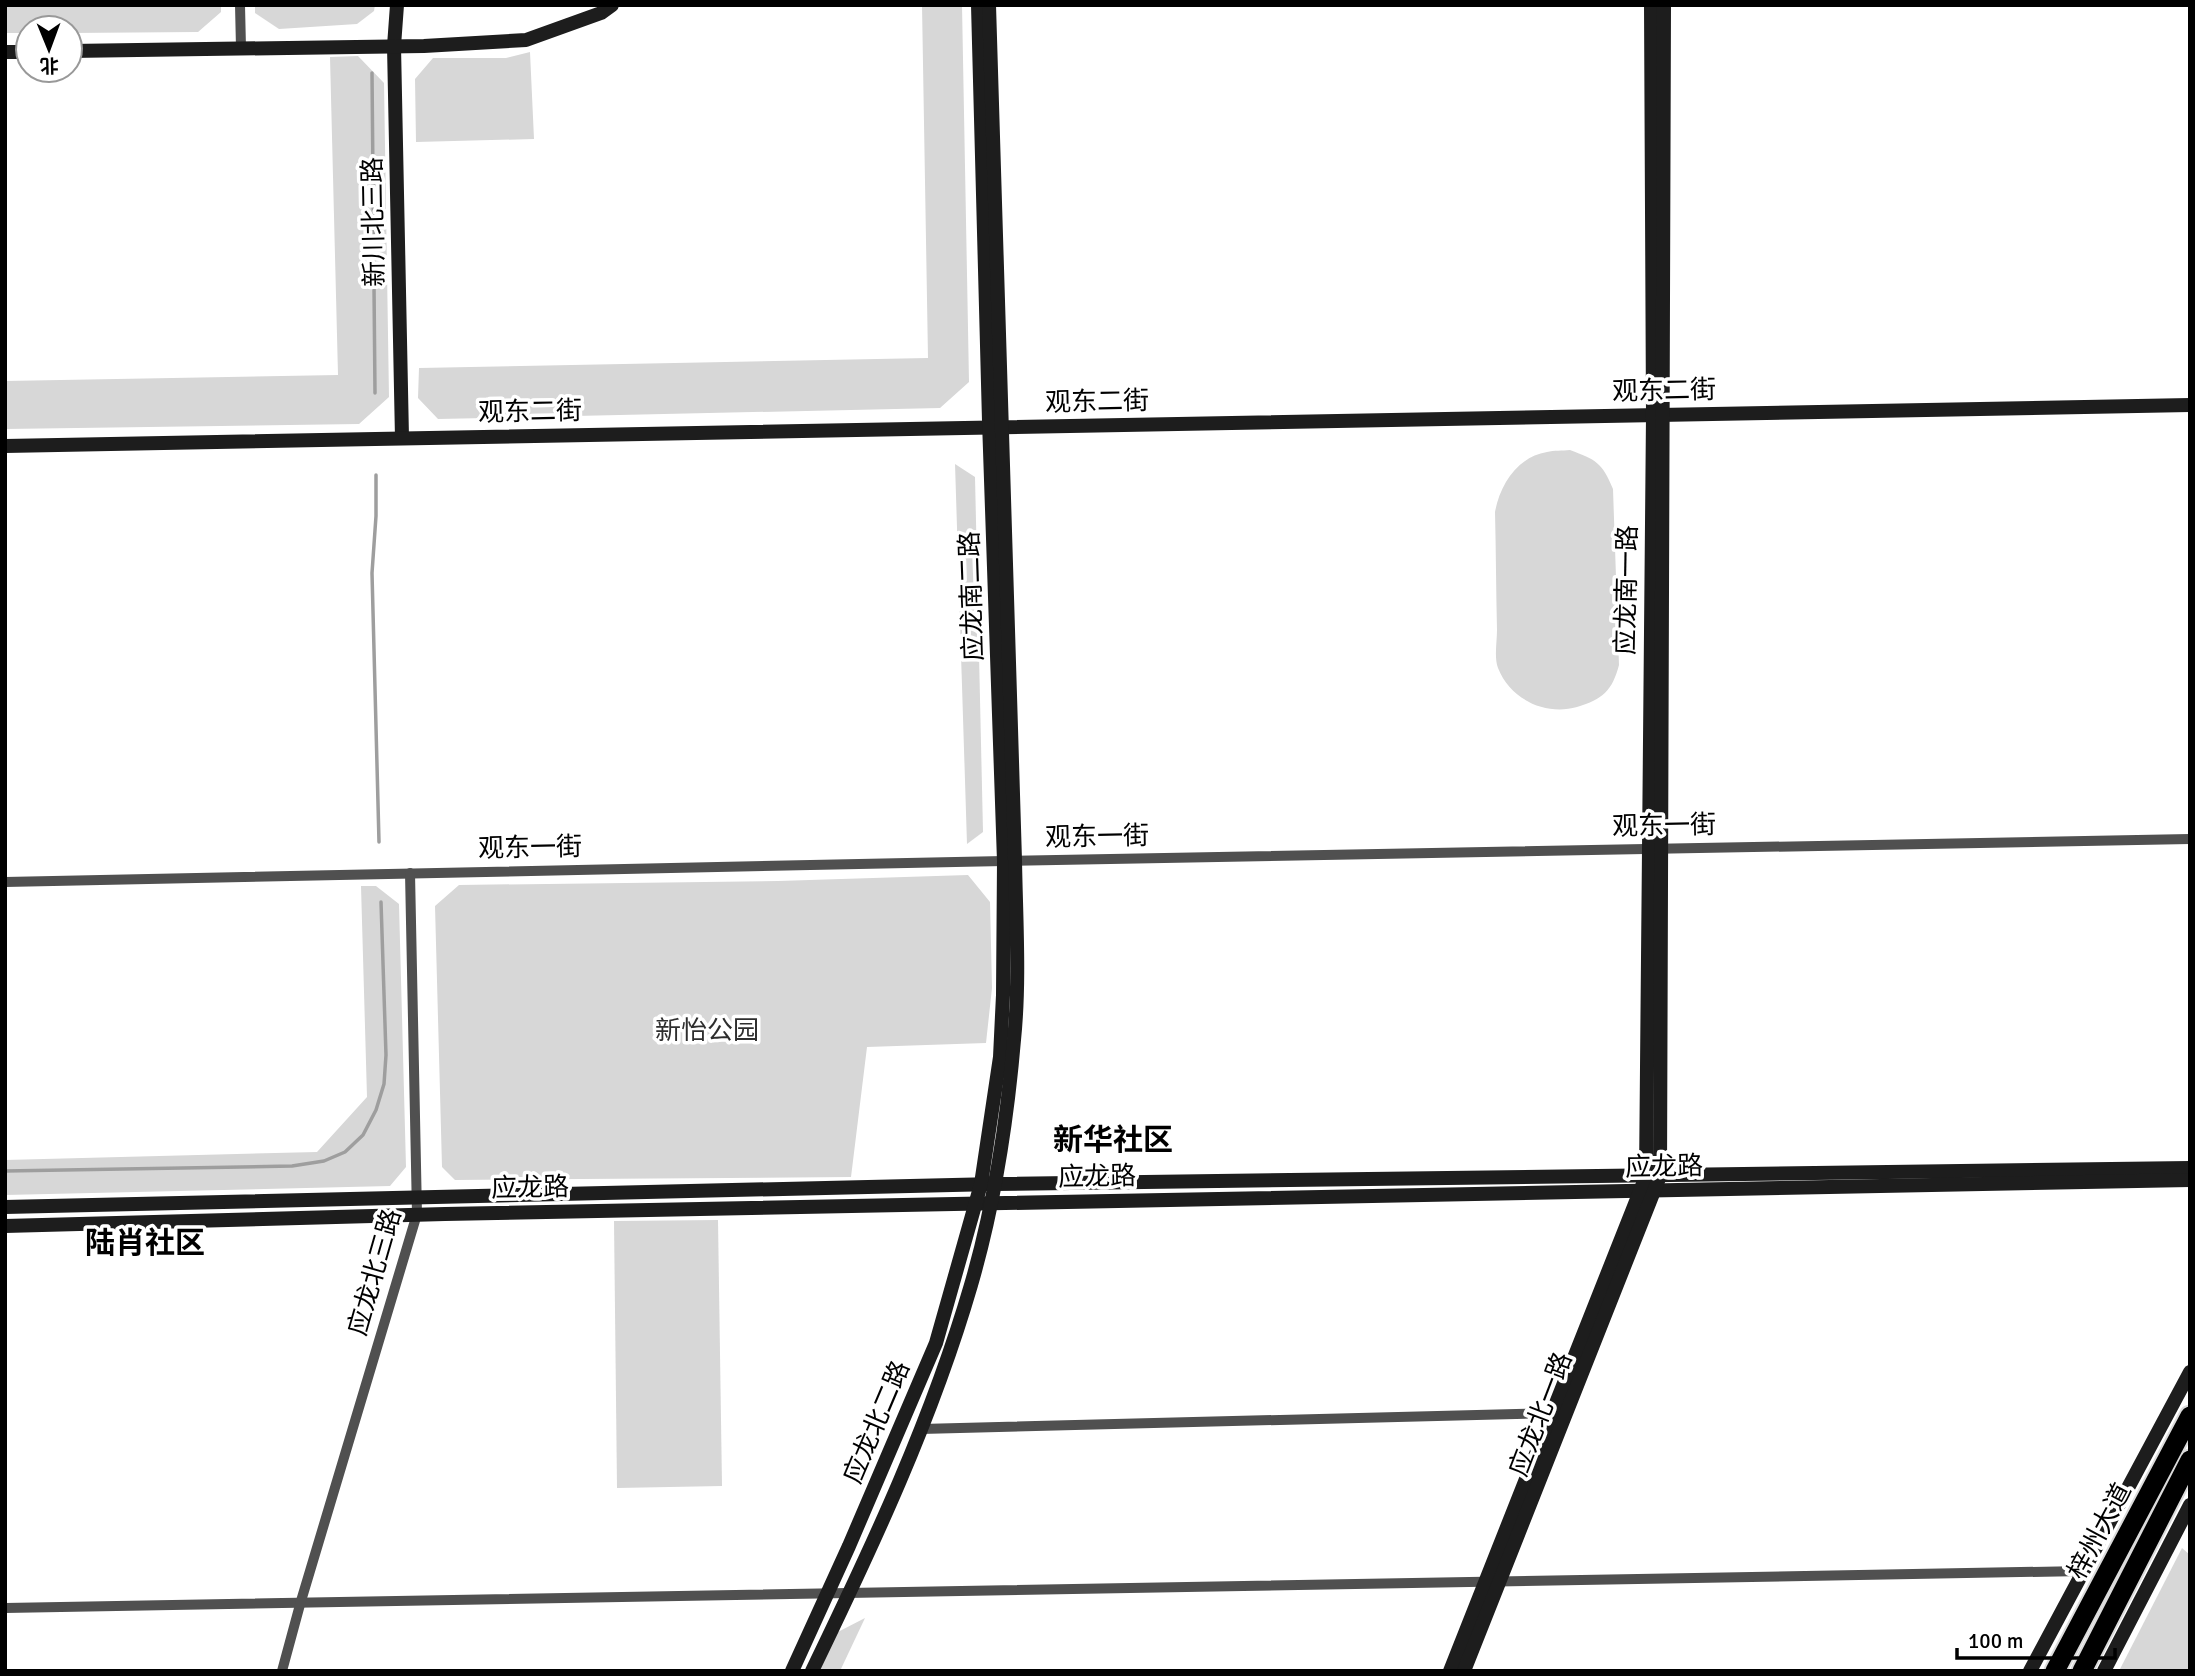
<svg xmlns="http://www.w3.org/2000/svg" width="2195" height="1676" viewBox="0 0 2195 1676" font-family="Signika,'Noto Sans SC',sans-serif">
  <rect width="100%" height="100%" fill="#fff"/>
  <!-- green -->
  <g fill="#d7d7d7">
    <polygon points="5,5 221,5 221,12 198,32 70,33 70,28 28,28 28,33 5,33"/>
    <polygon points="255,5 375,5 374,11 357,24 279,29 255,13"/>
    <polygon points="922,5 962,5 969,382 940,408 438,419 418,398 419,368 928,358"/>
    <polygon points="530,52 534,139 416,142 415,79 433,58 506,58"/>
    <polygon points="358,56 384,83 389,397 359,424 5,429 5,381 338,375 330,57"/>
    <path d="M1570,450C1596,460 1602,462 1613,489L1619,665C1612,691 1603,699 1577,707C1545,716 1510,699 1498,668C1494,658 1497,641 1497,630C1496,591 1496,551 1495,512C1500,485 1517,457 1547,452C1554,450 1562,451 1570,450Z"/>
    <polygon points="955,464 975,477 983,832 967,844"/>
    <polygon points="968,875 990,902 992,988 986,1043 867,1047 851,1177 455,1180 442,1167 435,906 459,885 778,881"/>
    <polygon points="361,886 376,886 399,904 406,1167 390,1186 5,1195 5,1160 317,1152 367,1097"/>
    <polygon points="718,1220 722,1486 617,1488 614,1221"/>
    <polygon points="2182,1548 2190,1555 2190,1671 2119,1671"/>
    <polygon points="865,1618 840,1671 817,1671 834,1634"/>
  </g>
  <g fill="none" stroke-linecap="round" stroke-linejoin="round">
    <!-- stream -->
    <g stroke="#9e9e9e" stroke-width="3.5">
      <polyline points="372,73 375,393"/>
      <polyline points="376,475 376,516 372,573 379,842"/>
      <polyline points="5,1171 292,1166 324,1161 345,1152 363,1135 376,1110 384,1084 386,1055 381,902"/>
    </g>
    <defs>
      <g id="highway">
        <polyline points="2055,1671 2190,1416"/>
        <polyline points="2082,1671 2190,1460"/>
      </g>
    </defs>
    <!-- highway casing -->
    <use href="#highway" stroke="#dbdbdb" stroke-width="23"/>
    <!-- street -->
    <g stroke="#505050" stroke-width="10">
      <polyline points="240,5 241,48"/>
      <polyline points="5,882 1004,861 2190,839"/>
      <polyline points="921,1429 1553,1413"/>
      <polyline points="5,1608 2083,1571"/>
      <polyline points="282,1671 301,1601 417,1214 410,873"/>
    </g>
    <!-- secondary -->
    <g stroke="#1d1d1d" stroke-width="14">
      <polyline points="397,5 394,46 402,438"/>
      <polyline points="70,51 424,46 526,40 601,13 612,5"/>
      <polyline points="5,52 28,52"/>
      <polyline points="5,446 2190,405"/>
      <polyline points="5,1207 995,1184 2190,1168"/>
      <polyline points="5,1226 445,1214 2190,1180"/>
      <polyline points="792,1671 849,1546 936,1343 981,1184 1000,1057 1003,995 1004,861 989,421 978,5"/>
      <path d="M812,1671C873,1545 932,1419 971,1285C994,1206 1007,1122 1014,1040C1020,981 1016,920 1015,860L989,5"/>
      <polyline points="1450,1671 1646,1176 1653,415 1651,5"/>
      <polyline points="1464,1671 1660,1176 1664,5"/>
      <polyline points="2030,1671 2190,1372"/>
      <polyline points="2104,1671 2190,1505"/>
    </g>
    <!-- highway -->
    <use href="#highway" stroke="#000" stroke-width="19"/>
  </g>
  <g text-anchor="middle" stroke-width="7" stroke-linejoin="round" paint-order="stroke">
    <!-- street labels -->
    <g font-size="26" fill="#000" stroke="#fff">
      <text transform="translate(373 222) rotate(-91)" y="9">新川北三路</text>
      <text transform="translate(1664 390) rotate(-1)" y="9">观东二街</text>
      <text transform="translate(1097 401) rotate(-1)" y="9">观东二街</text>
      <text transform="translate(530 411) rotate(-1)" y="9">观东二街</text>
      <text transform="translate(1626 590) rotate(-89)" y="9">应龙南一路</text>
      <text transform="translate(971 596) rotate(-92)" y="9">应龙南二路</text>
      <text transform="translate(1664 825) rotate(-1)" y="9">观东一街</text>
      <text transform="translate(1097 836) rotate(-1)" y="9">观东一街</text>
      <text transform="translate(530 847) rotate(-1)" y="9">观东一街</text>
      <text transform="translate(1664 1166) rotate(-1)" y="9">应龙路</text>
      <text transform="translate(1097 1176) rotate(-1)" y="9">应龙路</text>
      <text transform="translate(530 1187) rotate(-1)" y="9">应龙路</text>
      <text transform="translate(374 1272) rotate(-74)" y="9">应龙北三路</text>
      <text transform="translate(1540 1414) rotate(-69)" y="9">应龙北一路</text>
      <text transform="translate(876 1422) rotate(-67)" y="9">应龙北二路</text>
      <text transform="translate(2099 1531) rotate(-62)" y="9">梓州大道</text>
    </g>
    <!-- park labels -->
    <g font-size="26" fill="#2e2e2e" stroke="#fff">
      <text x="707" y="1039">新怡公园</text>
    </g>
    <!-- quarter labels -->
    <g font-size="30" font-weight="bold" fill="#000" stroke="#fff">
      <text x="1113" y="1150">新华社区</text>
      <text x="145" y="1253">陆肖社区</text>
    </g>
  </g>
  <!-- border -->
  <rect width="2195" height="1676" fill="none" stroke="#000000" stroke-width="14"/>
  <!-- north arrow -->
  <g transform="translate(49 49) rotate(179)"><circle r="33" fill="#ffffff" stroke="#999999" stroke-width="2"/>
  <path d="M0-5L12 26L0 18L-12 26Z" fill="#000000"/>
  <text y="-10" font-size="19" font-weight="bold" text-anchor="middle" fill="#000000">北</text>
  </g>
  <!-- scale -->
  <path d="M1957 1648v10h158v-10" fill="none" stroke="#000000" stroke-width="3.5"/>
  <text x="1968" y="1648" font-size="21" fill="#000000" stroke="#ffffff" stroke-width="5" paint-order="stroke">100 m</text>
</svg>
